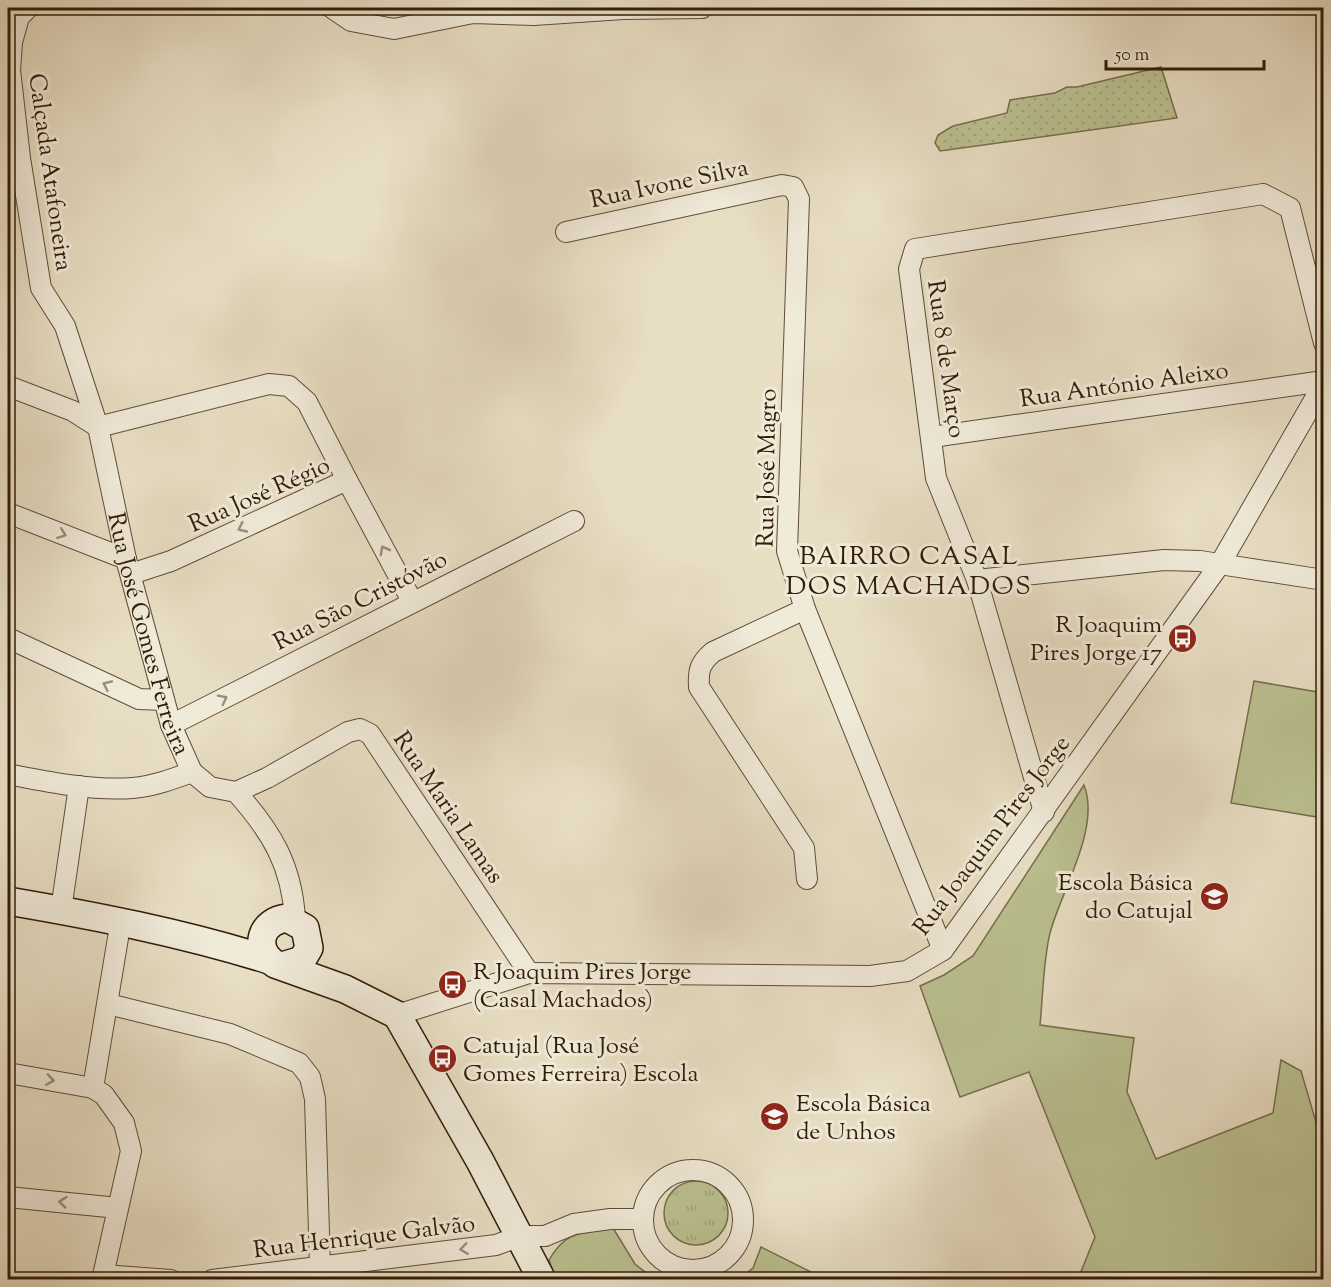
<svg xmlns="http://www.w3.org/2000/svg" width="1331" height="1287" viewBox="0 0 1331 1287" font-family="'Sorts Mill Goudy',serif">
  <defs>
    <pattern id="grass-tufts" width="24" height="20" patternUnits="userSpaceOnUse" patternTransform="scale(1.5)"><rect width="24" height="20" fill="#bbc090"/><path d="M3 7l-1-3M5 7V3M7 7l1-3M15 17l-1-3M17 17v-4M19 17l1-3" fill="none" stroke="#a1a47b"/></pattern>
    <pattern id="garden-dots" width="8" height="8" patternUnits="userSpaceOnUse" patternTransform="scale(1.5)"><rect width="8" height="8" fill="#bbc090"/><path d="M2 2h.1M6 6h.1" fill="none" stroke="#a1a47b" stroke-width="1.8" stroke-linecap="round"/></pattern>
  </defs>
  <rect width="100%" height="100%" fill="#e8dec4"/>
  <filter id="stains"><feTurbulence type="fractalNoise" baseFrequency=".00333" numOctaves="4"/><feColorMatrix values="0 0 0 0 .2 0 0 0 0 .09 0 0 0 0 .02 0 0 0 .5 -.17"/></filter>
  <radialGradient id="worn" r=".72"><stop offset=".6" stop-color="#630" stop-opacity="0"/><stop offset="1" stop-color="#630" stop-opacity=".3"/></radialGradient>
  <!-- grass -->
  <circle fill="url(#grass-tufts)" stroke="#766e4c" stroke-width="1.5" cx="696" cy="1213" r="32"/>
  <!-- park -->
  <g fill="#bbc090" stroke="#766e4c" stroke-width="1.5">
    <polygon points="1254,681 1323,693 1323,818 1231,803"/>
    <path d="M1084,785C1101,828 1061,891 1050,933C1043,962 1043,996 1040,1025L1134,1038L1127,1092L1156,1159L1273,1113L1281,1060L1301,1071L1323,1146V1279H1078L1095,1237L1029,1072L960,1097L920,986L944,975L973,956Z"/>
    <path d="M613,1228L635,1264L654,1279H555L549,1260C566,1230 582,1233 613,1228Z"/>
    <polygon points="761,1247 825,1279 740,1279 753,1268"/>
  </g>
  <!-- garden -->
  <polygon fill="url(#garden-dots)" stroke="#766e4c" stroke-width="1.5" points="1161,67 1177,118 940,151 935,143 938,135 953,126 1007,113 1010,100 1055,93 1067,87 1077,87"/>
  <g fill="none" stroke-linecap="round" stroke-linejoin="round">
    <defs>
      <g id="street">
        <path id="s1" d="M28,8L19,17L12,42L10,70L20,158L41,288L65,326L98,427L126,559L171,725L192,772L210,787L236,792C272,832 292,866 295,919"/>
        <polyline points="332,8 351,21 394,29 473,13 534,15 623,9 702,8"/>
        <polyline points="566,232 782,185 793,187 799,199 787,551 805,609 943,950"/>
        <polyline points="8,386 73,411 98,427 269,384 289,386 307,402 347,480"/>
        <polyline points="932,437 1324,381"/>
        <polyline points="8,513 126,559"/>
        <polyline points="131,574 171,561 347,480 412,601"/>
        <polyline points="977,580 1164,560 1200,561 1324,580"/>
        <path d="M805,609L713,652C700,663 698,670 699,687L804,848L807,879"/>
        <polyline points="8,638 139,699 163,700"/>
        <polyline points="171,725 574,521"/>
        <path d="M8,774C47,782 93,791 133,788C154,786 173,779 192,772"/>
        <polyline points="236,792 267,778 348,732 360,729 370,734 529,973"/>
        <polyline points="1044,812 977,580 936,478 909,269 915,249 1263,194 1290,208 1324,343"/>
        <polyline points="61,910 79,786"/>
        <polyline points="108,1004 230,1034 299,1063 310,1077 315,1099 320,1267"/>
        <polyline points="397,1015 529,973 870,976 907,971 943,950 1220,564 1324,383"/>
        <polyline points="8,1073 93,1088"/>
        <circle cx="693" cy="1220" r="50"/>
        <polyline points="8,1197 118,1208"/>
        <polyline points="103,1275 171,1280"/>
        <polyline points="102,1280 131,1151 124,1123 104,1095 93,1088 121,920"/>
        <polyline points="212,1280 496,1245 520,1236 545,1236 574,1224 610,1219 643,1219"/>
      </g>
      <g id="secondary">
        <path d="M8,901C96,916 183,933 269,960"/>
        <path d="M282,966L302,960L309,948L305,928L287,918C261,921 252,948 275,964L345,989L397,1015L480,1161L542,1280"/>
      </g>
    </defs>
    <!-- street casing -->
    <use href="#street" stroke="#604c36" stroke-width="22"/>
    <!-- secondary casing -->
    <use href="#secondary" stroke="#321c07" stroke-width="30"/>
    <!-- street -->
    <use href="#street" stroke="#f0ead9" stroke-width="20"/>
    <!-- secondary -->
    <use href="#secondary" stroke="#f0ead9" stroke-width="27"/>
  </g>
  <!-- one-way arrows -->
  <defs><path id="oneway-chevron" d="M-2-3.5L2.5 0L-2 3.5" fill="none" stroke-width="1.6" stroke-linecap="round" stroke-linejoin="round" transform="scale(1.5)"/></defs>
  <g stroke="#9a8d7a">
    <use href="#oneway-chevron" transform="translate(242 528) rotate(155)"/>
    <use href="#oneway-chevron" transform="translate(62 534) rotate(21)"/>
    <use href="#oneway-chevron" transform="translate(384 550) rotate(-118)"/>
    <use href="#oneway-chevron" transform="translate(107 685) rotate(-155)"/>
    <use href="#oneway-chevron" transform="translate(223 699) rotate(-27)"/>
    <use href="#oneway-chevron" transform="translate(50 1080) rotate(9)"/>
    <use href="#oneway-chevron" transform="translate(63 1202) rotate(-174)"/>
    <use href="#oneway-chevron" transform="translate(464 1249) rotate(172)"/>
  </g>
  <!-- icons -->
  <defs>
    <symbol id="bus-disc" viewBox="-11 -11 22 22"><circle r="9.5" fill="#8f2418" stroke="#f0ead9"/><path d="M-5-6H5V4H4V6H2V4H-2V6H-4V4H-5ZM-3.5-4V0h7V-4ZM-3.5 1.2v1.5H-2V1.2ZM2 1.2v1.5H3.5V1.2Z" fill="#fff"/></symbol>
    <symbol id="school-disc" viewBox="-11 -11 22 22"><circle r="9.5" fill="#8f2418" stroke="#f0ead9"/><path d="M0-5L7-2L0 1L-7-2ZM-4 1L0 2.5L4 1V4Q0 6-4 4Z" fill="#fff"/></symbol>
  </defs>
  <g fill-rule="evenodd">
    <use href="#bus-disc" x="1166" y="622" width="33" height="33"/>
    <use href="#school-disc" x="1198" y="880" width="33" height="33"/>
    <use href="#bus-disc" x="436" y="968" width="33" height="33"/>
    <use href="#bus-disc" x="426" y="1042" width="33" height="33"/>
    <use href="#school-disc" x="758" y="1100" width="33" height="33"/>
  </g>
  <g text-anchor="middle" stroke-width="6" stroke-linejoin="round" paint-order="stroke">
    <!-- street labels -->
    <g font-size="24" fill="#321c07" stroke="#f0ead9">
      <text transform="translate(51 172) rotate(82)" y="8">Calçada Atafoneira</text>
      <text transform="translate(669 183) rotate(-12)" y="8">Rua Ivone Silva</text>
      <text transform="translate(947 359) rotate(82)" y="8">Rua 8 de Março</text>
      <text transform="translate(1124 384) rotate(-8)" y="8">Rua António Aleixo</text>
      <text transform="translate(766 468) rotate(-89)" y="8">Rua José Magro</text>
      <text transform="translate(259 494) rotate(-24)" y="8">Rua José Régio</text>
      <text transform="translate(360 600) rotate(-27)" y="8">Rua São Cristóvão</text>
      <text dy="8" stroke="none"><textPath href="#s1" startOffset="651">Rua José Gomes Ferreira</textPath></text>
      <text transform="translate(449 807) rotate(56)" y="8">Rua Maria Lamas</text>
      <text transform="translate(991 835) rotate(-53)" y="8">Rua Joaquim Pires Jorge</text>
      <text transform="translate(364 1236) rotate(-7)" y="8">Rua Henrique Galvão</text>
    </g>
    <!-- poi labels -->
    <g font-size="24" fill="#321c07" stroke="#f0ead9" text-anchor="start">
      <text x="1162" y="632" text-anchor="end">R Joaquim<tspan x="1162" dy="28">Pires Jorge 17</tspan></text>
      <text x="1193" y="890" text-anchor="end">Escola Básica<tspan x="1193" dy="28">do Catujal</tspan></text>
      <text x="473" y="979">R Joaquim Pires Jorge<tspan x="473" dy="28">(Casal Machados)</tspan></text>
      <text x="463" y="1053">Catujal (Rua José<tspan x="463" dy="28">Gomes Ferreira) Escola</tspan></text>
      <text x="796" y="1111">Escola Básica<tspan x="796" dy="28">de Unhos</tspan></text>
    </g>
    <!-- neighbourhood labels -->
    <g font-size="26" letter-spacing="1.5" fill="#321c07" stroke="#f0ead9">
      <text x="909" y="564">BAIRRO CASAL<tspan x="909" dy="30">DOS MACHADOS</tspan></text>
    </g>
  </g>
  <!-- margin -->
  <rect width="1331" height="1287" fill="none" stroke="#e8dec4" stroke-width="30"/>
  <rect x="9" y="9" width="1313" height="1269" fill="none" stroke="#321c07" stroke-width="3"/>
  <rect x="15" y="15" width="1301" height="1257" fill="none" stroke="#321c07" stroke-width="1.5"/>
  <!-- scale -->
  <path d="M1106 60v9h158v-9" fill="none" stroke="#321c07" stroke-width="3"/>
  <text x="1115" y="60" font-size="18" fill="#321c07" stroke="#f0ead9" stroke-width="4.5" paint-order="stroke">50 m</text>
  <rect width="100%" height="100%" filter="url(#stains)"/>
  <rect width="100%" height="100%" fill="url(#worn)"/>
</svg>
